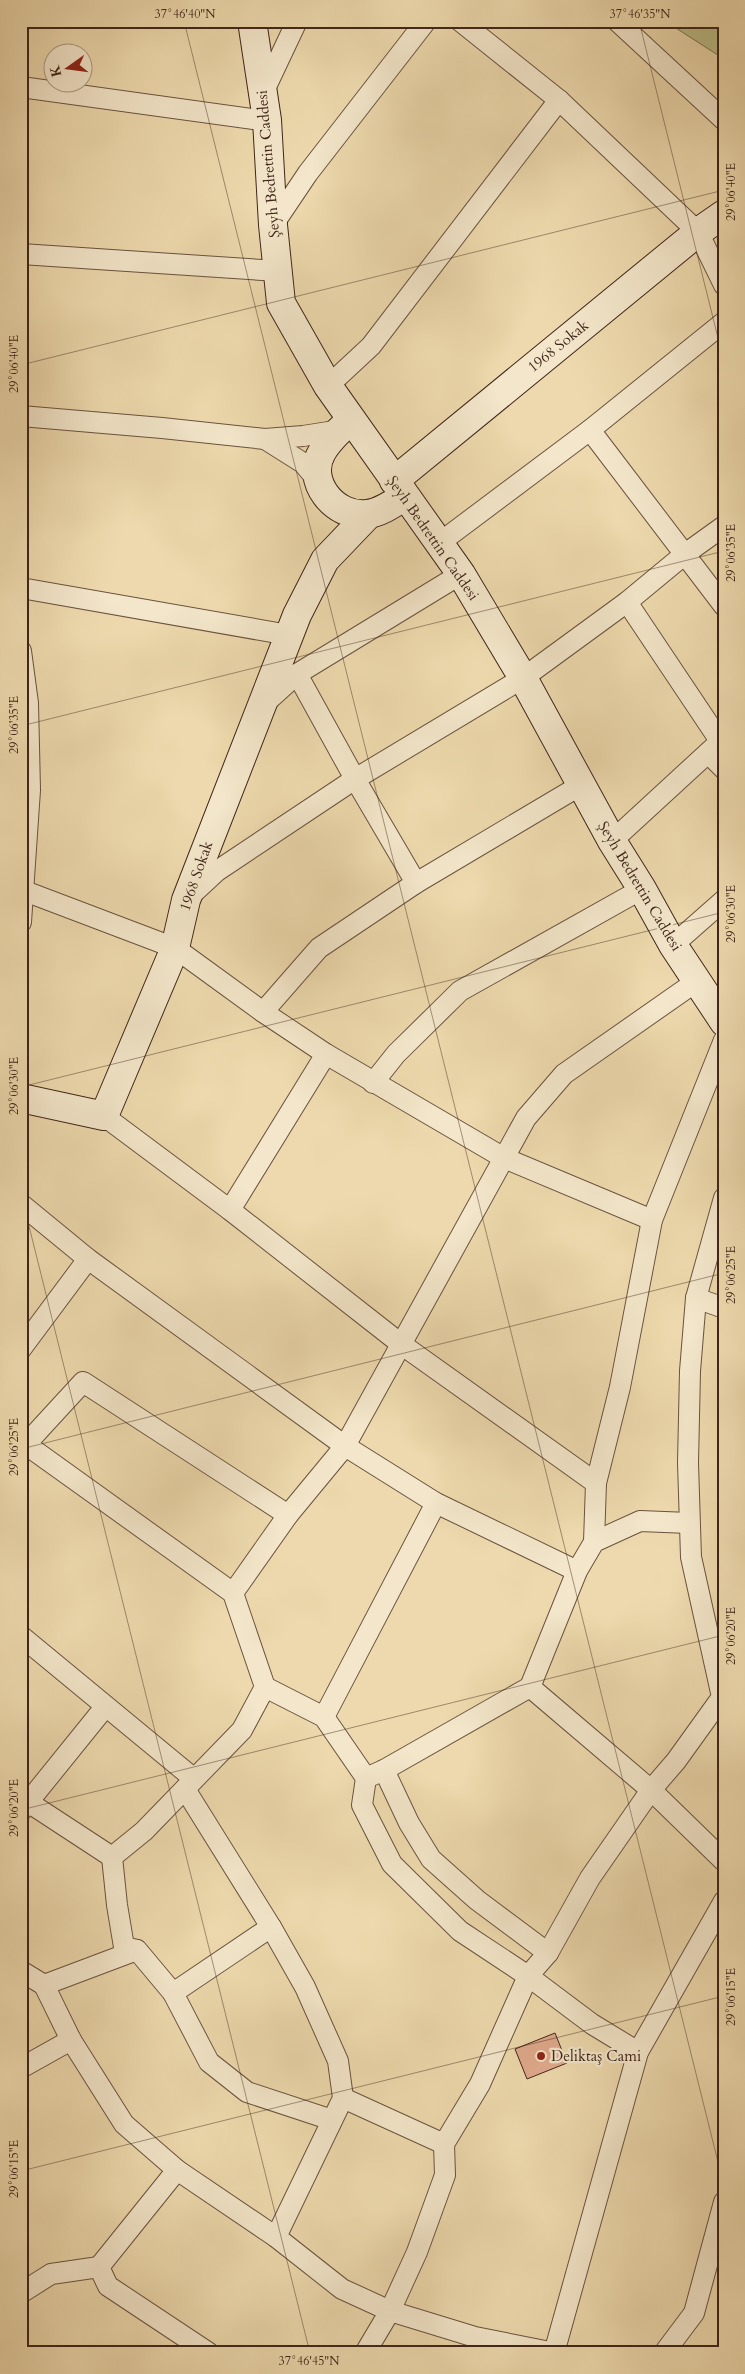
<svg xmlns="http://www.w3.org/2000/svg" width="745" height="2374" viewBox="0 0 745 2374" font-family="Cardo,serif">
  <rect width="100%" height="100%" fill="#edd9ad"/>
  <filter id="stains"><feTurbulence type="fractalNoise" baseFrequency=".004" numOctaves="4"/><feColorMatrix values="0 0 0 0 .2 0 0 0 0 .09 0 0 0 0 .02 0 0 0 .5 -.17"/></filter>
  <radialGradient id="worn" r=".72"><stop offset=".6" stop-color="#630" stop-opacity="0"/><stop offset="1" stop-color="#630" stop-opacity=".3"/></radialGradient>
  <!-- green -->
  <polygon fill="#bcbe87" stroke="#7e7250" points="665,21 724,21 724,59"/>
  <!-- building -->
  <polygon fill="#e0a98d" stroke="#3f251a" points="555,2033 567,2063 527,2079 515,2049"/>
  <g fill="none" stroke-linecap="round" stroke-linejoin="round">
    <defs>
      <g id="street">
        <polyline points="460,21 559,100 698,232 724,285"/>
        <polyline points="617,21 724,120"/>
        <polyline points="21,87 267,121"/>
        <polyline points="263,93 297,21"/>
        <polyline points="273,225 308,173 426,21"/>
        <polyline points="21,254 278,271"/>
        <polyline points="328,386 371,346 559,100"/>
        <polyline points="21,416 162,428 265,439 303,436 341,430"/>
        <polyline points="590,430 724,606"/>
        <polyline points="265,439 303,463 319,482"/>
        <polyline points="438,544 590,430 724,322"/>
        <polyline points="21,588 289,635"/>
        <polyline points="627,602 720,741"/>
        <polyline points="21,651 28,703 30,790 21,922"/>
        <polyline points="297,674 355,779 416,883"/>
        <polyline points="265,703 297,674 461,574"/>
        <polyline points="708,753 724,769"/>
        <polyline points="612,841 724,738"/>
        <polyline points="22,890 175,948 263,1012 326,1054 504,1158 652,1220"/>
        <polyline points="189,897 217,871 355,779 523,678 627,602 685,554 724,526"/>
        <polyline points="673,945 724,900"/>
        <polyline points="263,1012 319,948 416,883 581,785"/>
        <polyline points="373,1083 396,1054 460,991 642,889"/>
        <polyline points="104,1116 230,1210 401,1344 596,1483"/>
        <polyline points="21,1204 88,1259 345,1446 436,1503 577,1571"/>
        <polyline points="230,1210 326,1054"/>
        <polyline points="696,1298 724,1308"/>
        <polyline points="21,1349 88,1259"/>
        <polyline points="21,1441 233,1593 265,1687 242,1730 144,1831 112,1857 117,1905 124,1947 137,1950 173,1993 209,2062 247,2092 332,2120"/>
        <polyline points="26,1444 83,1382 288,1515"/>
        <polyline points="594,1542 596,1483 620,1387 652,1220 724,1040"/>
        <polyline points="233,1593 288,1515 345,1446 526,1118 564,1074 697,981"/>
        <polyline points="21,1636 193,1778"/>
        <polyline points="265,1687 324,1717 366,1778 362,1805 392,1864 460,1931 528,1976 592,2024 638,2052"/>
        <polyline points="530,1687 651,1790 724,1861"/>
        <polyline points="324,1717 436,1503"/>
        <polyline points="384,1770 409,1823 431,1859 477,1900 548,1953"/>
        <polyline points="366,1778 384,1770 530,1687 577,1571 594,1542 640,1521 689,1523"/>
        <polyline points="185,1789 271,1927 305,1987 338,2061 343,2098 276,2237"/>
        <polyline points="28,1802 112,1857"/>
        <polyline points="21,1811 105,1707"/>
        <polyline points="21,1971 44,1985 71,2040 124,2124 177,2170 276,2237 342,2289 390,2311 475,2337 555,2353"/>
        <polyline points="44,1985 137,1950"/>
        <polyline points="173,1993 271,1927"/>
        <polyline points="21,2068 71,2040"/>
        <polyline points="343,2098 444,2144"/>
        <polyline points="177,2170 99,2267 108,2286 209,2353"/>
        <polyline points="21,2293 51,2274 99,2267"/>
        <polyline points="365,2353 390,2311 417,2252 445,2175 444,2144 480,2084 528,1976 548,1953 590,1878 651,1790 676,1761 722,1697 691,1557 688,1463 690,1371 696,1298 724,1198"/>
        <polyline points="554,2353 638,2052 724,1901"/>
        <polyline points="664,2353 694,2313 724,2202"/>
      </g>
      <g id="secondary">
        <polyline points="252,21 267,120 273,225 281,303 328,386 461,574 523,678 612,841 642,889 673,945 724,1022"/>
        <path d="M351,420C341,429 329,439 322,452C305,480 334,518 367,514C380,513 394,503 405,496"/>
        <polyline points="394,481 698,232 724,214"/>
        <polyline points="21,1098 104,1116 175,948 186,900 297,615 325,560 368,515"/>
      </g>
    </defs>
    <!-- street casing -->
    <use href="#street" stroke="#6a523f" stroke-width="22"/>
    <!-- secondary casing -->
    <use href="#secondary" stroke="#3f251a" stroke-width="30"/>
    <!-- street -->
    <use href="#street" stroke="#f3e6ca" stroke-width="20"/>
    <!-- secondary -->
    <use href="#secondary" stroke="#f3e6ca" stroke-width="28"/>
  </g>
  <!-- ticks -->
  <path fill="none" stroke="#3f251a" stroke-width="1" stroke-opacity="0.45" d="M184,21L724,2186M639,21L724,362M21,365L724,190M21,726L724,551M21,1087L724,912M21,1194L310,2353M21,1449L724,1273M21,1810L724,1635M21,2171L724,1996"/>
  <!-- markers -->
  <circle fill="#8f2418" stroke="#f3e6ca" stroke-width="2" cx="541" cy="2056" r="5"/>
  <g text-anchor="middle" stroke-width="4.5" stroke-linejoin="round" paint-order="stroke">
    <!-- street labels -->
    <g font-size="15" fill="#3f251a" stroke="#f3e6ca">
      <text transform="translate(268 164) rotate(-95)" y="5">Şeyh Bedrettin Caddesi</text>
      <text transform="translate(558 346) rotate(-39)" y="5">1968 Sokak</text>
      <text transform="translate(433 538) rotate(55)" y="5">Şeyh Bedrettin Caddesi</text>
      <text transform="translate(196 876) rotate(-71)" y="5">1968 Sokak</text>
      <text transform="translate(640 886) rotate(59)" y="5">Şeyh Bedrettin Caddesi</text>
    </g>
    <!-- poi labels -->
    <g font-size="15" fill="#3f251a" stroke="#f3e6ca" text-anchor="start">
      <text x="551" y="2061">Deliktaş Cami</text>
    </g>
  </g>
  <!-- margin -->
  <rect width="745" height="2374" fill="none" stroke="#edd9ad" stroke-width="55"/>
  <!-- north arrow -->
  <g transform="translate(68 68) rotate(256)"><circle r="24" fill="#f3e6ca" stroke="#ab9984"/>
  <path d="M0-4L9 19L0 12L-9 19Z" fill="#8f2418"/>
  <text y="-8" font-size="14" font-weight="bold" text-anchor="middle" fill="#3f251a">K</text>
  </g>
  <rect x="28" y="28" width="690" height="2318" fill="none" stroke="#3f251a" stroke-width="2"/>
  <g font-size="12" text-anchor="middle" fill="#3f251a">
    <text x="185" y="18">37°46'40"N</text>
    <text x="640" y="18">37°46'35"N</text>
    <text transform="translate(731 192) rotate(-90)" y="4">29°06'40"E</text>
    <text transform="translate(14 364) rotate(-90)" y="4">29°06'40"E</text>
    <text transform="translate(731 553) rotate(-90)" y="4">29°06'35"E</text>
    <text transform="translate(14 725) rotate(-90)" y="4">29°06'35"E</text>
    <text transform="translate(731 914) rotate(-90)" y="4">29°06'30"E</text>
    <text transform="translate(14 1086) rotate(-90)" y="4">29°06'30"E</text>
    <text transform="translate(731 1275) rotate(-90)" y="4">29°06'25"E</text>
    <text transform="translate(14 1447) rotate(-90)" y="4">29°06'25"E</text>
    <text transform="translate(731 1636) rotate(-90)" y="4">29°06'20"E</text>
    <text transform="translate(14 1808) rotate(-90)" y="4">29°06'20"E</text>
    <text transform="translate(731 1997) rotate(-90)" y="4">29°06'15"E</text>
    <text transform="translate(14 2169) rotate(-90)" y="4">29°06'15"E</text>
    <text x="309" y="2365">37°46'45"N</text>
  </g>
  <rect width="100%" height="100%" filter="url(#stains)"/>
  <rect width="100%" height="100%" fill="url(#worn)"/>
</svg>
